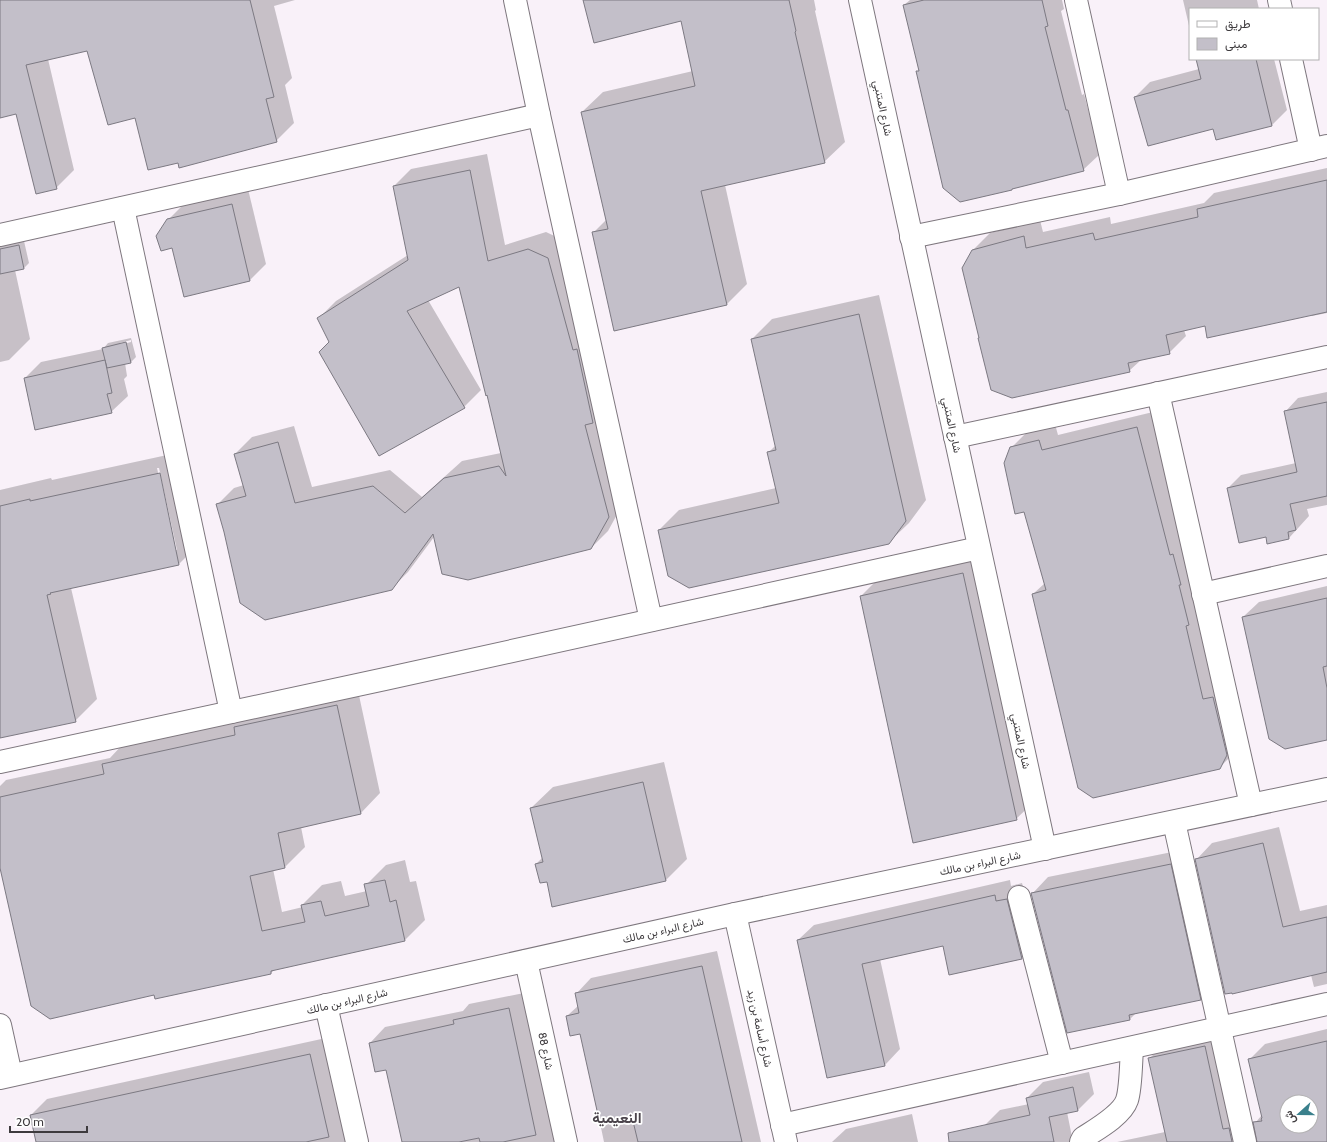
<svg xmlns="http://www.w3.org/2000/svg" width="1327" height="1142" viewBox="0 0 1327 1142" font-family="Cabin,Vazirmatn,sans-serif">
  <rect width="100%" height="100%" fill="#f9f1f9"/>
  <!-- shadow -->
  <g fill="#0003" fill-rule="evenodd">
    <polygon points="0,0 295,0 274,6 292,78 285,85 294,123 276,141 178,162 136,117 88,50 48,59 74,170 56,188 17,112 0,117"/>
    <polygon points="584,0 814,0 816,10 815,11 845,142 824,162 725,185 747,284 727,304 615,330 593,233 607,219 582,112 603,92 693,71 682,20"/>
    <polygon points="910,0 1062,0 1064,9 1061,11 1082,95 1084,94 1100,154 1083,170 918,72 920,69 904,5"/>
    <polygon points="1183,0 1257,0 1259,9 1190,9 1190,30"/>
    <polygon points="1197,59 1274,59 1287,110 1272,125 1214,127 1135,97 1150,82 1199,69"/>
    <polygon points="487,154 505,245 546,232 565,241 625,500 608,531 591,548 434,537 408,572 391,589 225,532 217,505 234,488 244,485 235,454 252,437 294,426 312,487 390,470 422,497 462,461 501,453 488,393 460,285 428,300 481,390 464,407 330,342 319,318 336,301 408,255 394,186 411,169"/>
    <polygon points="1327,168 1327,313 1312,316 1312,314 1206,325 1184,330 1186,336 1169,353 1141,360 1129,371 980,337 973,250 990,233 1040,220 1043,232 1110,217 1111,224 1204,203 1214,193"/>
    <polygon points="248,189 266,264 250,280 168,220 185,203"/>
    <polygon points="24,241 29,263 24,268 15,270 30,339 9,360 0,362 0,242"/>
    <polygon points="879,295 926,500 909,523 888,543 659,530 679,510 776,488 768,453 776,445 752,339 772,319"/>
    <path d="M131,338L136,357L131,362L125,363L127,376L124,379L128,396L111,412L25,378L41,362L103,349L108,343ZM131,340V342L120,345V343Z"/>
    <polygon points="1327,392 1327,505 1307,509 1309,516 1289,538 1266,536 1228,488 1241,475 1296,463 1285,412 1298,398"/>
    <polygon points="1153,412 1235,752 1219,768 1033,594 1045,583 1011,448 1027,432 1055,424 1058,435"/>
    <path d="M181,452L200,543L179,564L71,588L97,699L75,721L0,737V490L51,478L52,480ZM157,468H159L177,550H175Z"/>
    <polygon points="984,552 1038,798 1016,819 861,596 882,575"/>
    <polygon points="1327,586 1327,740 1243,617 1259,602"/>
    <polygon points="357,686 380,793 360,814 301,827 305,847 285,867 273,869 282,912 303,907 302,905 322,885 341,881 345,896 367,891 366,885 386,865 405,860 410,882 416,881 425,920 405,940 275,969 271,973 155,994 0,862 0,786 6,780 110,758 123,744"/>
    <polygon points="664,762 687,859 666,880 536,864 543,857 531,808 553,787"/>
    <polygon points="1279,827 1300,911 1327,905 1327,984 1314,987 1311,975 1196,860 1212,843"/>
    <polygon points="1187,849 1216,982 1200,999 1137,1012 1130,1019 1068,1032 1032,894 1048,877"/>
    <polygon points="1010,880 1011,886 1022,883 1037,942 1022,958 943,945 880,959 900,1049 885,1065 798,940 814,925"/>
    <polygon points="717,951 761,1142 604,1142 581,1032 567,1016 579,1005 576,994 591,978"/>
    <polygon points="524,993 556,1142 403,1142 387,1068 370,1043 385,1027 463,1011 469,1004"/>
    <path d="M1327,1029V1142H1117L1165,1132L1149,1059L1165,1043L1220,1031L1252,1135L1258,1139L1255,1123L1262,1115L1249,1060L1265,1044ZM1287,1102H1311V1126H1287Z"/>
    <polygon points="326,1038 350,1142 37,1142 31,1115 47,1099"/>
    <polygon points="1089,1072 1094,1094 1078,1110 1067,1112 1073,1142 988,1142 984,1126 1000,1110 1029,1104 1027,1098 1043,1082"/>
    <polygon points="912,1114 918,1142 832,1142 846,1129"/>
  </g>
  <!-- building -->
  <g fill="#c3bfc9" stroke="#7c7982" fill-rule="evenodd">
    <polygon points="0,0 250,0 274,97 266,99 277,142 179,168 178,163 148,170 135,118 108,125 87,51 26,65 57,189 36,194 16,114 0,118"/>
    <polygon points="583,0 789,0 796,31 795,32 825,163 701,191 727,305 614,331 592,232 608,229 581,112 695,86 681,21 594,43"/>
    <polygon points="924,0 1042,0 1048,26 1045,27 1066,110 1068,110 1084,171 1012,189 1012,190 960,202 943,188 916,71 919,71 903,5"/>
    <polygon points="1196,59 1256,59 1272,126 1216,140 1213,129 1148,146 1134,97 1201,79"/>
    <polygon points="470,170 488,261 528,249 548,258 573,350 577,349 593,423 585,425 609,517 591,549 468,580 442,574 433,534 392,590 265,620 240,603 224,532 216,504 246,496 234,454 278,442 295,503 373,486 405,513 444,478 499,466 506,476 487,395 486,396 459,287 407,311 465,408 379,456 319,352 329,342 317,318 408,260 393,186"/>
    <polygon points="1327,180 1327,312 1207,338 1205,326 1166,335 1170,354 1128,363 1130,372 1012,398 991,390 978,338 979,338 962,268 972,250 1024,236 1026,248 1093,233 1095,240 1198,217 1197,209"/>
    <polygon points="232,204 250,281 184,297 172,248 161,251 156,236 167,219"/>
    <polygon points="19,245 24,269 0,274 0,249"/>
    <polygon points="859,314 906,521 889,544 689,588 668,576 658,530 779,503 767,452 776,450 751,339"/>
    <polygon points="126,342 131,363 107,368 102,348"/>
    <polygon points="105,360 112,393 107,394 112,413 35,430 24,378"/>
    <polygon points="1327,402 1327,496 1290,504 1296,530 1288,532 1289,539 1267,544 1266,537 1239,543 1227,488 1297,472 1284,411"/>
    <polygon points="1137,427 1170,555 1173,554 1181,585 1179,585 1189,625 1186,626 1203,699 1213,697 1227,755 1220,769 1093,798 1078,788 1032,594 1046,590 1024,512 1015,514 1004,463 1010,447 1039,440 1042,450"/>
    <polygon points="160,473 179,565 50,593 51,594 47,595 76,722 0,738 0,506 30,499 30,501"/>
    <polygon points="963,573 1017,820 913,843 860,596"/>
    <polygon points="1327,598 1327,666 1323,667 1327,688 1327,740 1285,749 1269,739 1242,617"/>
    <polygon points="337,705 361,814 278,833 285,868 250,876 262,931 305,922 301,905 321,901 325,916 369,906 364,884 385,880 390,902 396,900 405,941 271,971 271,974 155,999 154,995 50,1019 31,1006 0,868 0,797 104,774 102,764 235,735 234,727"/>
    <polygon points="643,782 666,881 552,907 547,882 540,883 535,864 543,862 530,808"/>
    <polygon points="1263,843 1283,927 1327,917 1327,972 1232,994 1232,993 1225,994 1195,859"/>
    <polygon points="1171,864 1201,1000 1129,1015 1130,1020 1067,1033 1031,893"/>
    <polygon points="995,895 996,901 1007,899 1022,959 949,975 943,946 862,964 885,1066 827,1078 797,940"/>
    <polygon points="702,966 742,1142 638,1142 632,1117 600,1124 580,1034 570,1036 566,1016 579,1013 575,993"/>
    <polygon points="509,1008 536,1135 503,1142 480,1142 479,1138 459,1142 402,1142 386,1070 375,1072 369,1043 454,1024 453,1020"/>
    <path d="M1327,1041V1142H1257L1253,1122L1262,1121L1261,1119L1262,1118L1248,1059ZM1287,1102H1311V1126H1287Z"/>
    <polygon points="1205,1046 1223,1129 1229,1128 1232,1142 1167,1142 1148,1058"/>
    <polygon points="310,1054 329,1137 306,1142 36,1142 30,1115"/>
    <polygon points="1073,1087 1078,1111 1049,1117 1054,1142 949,1142 948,1133 1030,1115 1026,1098"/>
  </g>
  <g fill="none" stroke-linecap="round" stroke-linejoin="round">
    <defs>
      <g id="street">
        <polyline points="515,0 539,115 651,620"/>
        <polyline points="860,0 1045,849"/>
        <polyline points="1076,0 1119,194"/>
        <polyline points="1279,0 1281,9"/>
        <polyline points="1291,59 1311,150"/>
        <polyline points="123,208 231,712"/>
        <polyline points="0,235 539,115"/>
        <polyline points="911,237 1119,194 1327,146"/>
        <polyline points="1158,393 1251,805"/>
        <polyline points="955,437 1327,357"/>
        <polyline points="1203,594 1327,566"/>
        <polyline points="0,762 385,679 979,548"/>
        <polyline points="1174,822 1245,1142"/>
        <polyline points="1019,897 1062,1063"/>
        <polyline points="735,914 786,1142"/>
        <polyline points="526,961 566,1142"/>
        <polyline points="326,1005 357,1142"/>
        <polyline points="0,1025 11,1075"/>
        <polyline points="0,1078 735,914 1327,789"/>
        <polyline points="782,1125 1327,1004"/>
        <path d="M1081,1142L1083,1138C1097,1129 1122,1115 1127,1100C1131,1088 1131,1061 1132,1048"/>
      </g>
    </defs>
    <!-- street casing -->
    <use href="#street" stroke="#7e777e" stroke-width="24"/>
    <!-- street -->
    <use href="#street" stroke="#fff" stroke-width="22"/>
  </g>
  <g text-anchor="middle" stroke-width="3.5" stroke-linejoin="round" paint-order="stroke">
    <!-- street labels -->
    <g font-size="11" fill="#3e3b3e" stroke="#fff">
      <text transform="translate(883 108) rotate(78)" y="4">شارع المتنبي</text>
      <text transform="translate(952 425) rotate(78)" y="4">شارع المتنبي</text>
      <text transform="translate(1021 741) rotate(78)" y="4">شارع المتنبي</text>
      <text transform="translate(980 863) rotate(-12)" y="4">شارع البراء بن مالك</text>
      <text transform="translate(663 930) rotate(-13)" y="4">شارع البراء بن مالك</text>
      <text transform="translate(347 1001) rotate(-13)" y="4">شارع البراء بن مالك</text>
      <text transform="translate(760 1028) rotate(77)" y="4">شارع أسامة بن زيد</text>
      <text transform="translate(546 1051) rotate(78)" y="4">شارع 88</text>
    </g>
    <!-- district labels -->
    <g font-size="15" font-weight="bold" fill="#4b444b" stroke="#fff">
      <text x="617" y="1123">النعيمية</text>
    </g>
  </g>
  <!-- legend -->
  <rect x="1189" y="8" width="130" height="52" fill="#ffffff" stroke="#b2b1b2"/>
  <rect x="1197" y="21" width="20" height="6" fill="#ffffff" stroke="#b2b1b2"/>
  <text x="1225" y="28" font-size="12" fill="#3e3b3e">طريق</text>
  <rect x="1197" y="38" width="20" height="12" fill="#c3bfc9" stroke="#b2b1b2"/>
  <text x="1225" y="48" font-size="12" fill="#3e3b3e">مبنى</text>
  <!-- north arrow -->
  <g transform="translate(1299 1114) rotate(249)"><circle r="19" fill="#ffffff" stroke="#b2b1b2"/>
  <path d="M0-3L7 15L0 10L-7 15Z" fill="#3a808c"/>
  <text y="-6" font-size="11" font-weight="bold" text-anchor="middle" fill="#3e3b3e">ش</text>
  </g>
  <!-- scale -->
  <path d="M10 1126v6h77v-6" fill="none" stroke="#3e3b3e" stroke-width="2"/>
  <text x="16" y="1126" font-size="12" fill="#3e3b3e" stroke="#ffffff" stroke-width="3" paint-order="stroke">20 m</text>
</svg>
